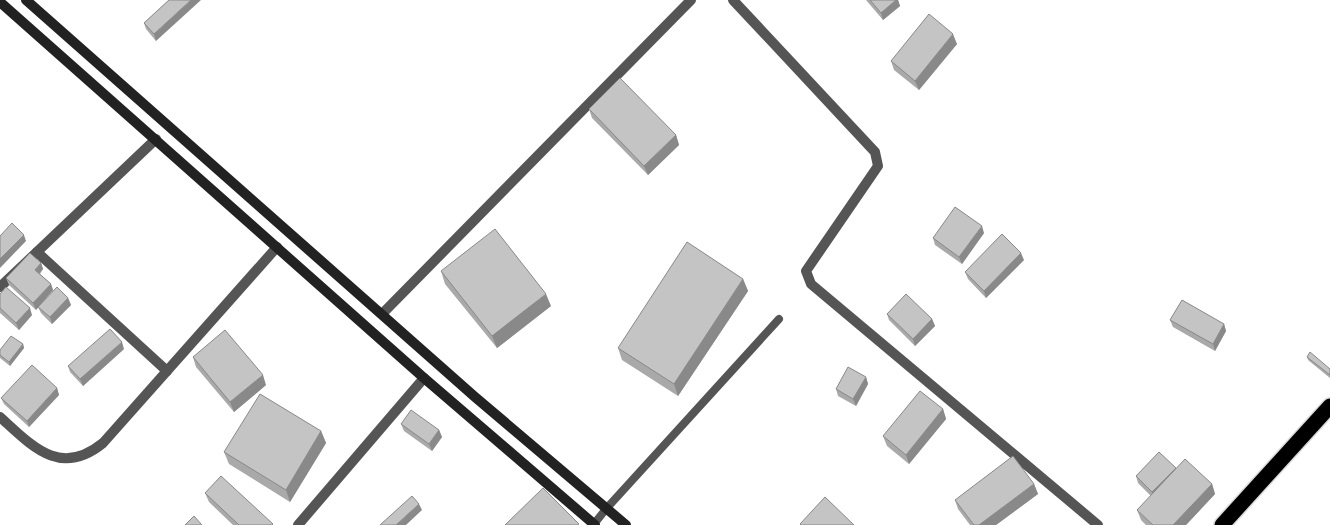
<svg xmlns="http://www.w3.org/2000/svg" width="1330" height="525" viewBox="0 0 1330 525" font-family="'Public Sans',sans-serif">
  <rect width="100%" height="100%" fill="#fff"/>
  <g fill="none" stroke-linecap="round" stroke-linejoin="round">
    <defs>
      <polyline id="highway" points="1222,525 1330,406"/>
    </defs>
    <!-- highway casing -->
    <use href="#highway" stroke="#dbdbdb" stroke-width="18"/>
    <!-- lane -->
    <polyline stroke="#555" stroke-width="8" points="594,524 606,509 779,319"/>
    <!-- street -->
    <g stroke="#555" stroke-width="10">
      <polyline points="733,0 875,152 878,166 806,271 811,284 1098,525"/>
      <polyline points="37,252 167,371"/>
      <polyline points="0,287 156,139"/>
      <polyline points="382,314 691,0"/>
      <path d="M0,417C32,446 60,478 103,443L277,247"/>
      <polyline points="298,525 424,378"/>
    </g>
    <!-- secondary -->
    <g stroke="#222" stroke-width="10">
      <polyline points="26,0 475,397 626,525"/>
      <polyline points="0,2 424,378 595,525"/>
    </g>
    <!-- highway -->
    <use href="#highway" stroke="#000" stroke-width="15"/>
  </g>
  <!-- wall -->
  <g fill="#a9a9a9">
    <polygon points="169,0 156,41 146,29 144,23"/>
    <polygon points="866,0 898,0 900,6 883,20"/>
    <polygon points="957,44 919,90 894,70 891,61"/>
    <polygon points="589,109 676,135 679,145 648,175 592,118"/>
    <polygon points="984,233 962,264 935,245 933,238"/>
    <polygon points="1024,260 986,298 968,279 965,272"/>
    <polygon points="41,263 43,269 40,274 51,284 53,290 42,303 68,298 71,305 52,324 41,313 38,307 36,310 9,285 6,278"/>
    <polygon points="441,271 551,306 497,348 445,284"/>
    <polygon points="743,279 748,291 678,396 622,360 618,348"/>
    <polygon points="0,294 32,315 19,330 0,313"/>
    <polygon points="887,314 932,319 935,326 915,346 889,320"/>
    <polygon points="1170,320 1224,324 1226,331 1215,351 1173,327"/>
    <polygon points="23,344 24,348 10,366 0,358 0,350"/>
    <polygon points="124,349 83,386 70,372 68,366"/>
    <polygon points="193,357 266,385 234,412 196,367"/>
    <polygon points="1307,357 1330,369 1330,378 1308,360"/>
    <polygon points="866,377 868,384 856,406 838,396 836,389"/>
    <polygon points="57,388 59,395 29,427 4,404 1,398"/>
    <polygon points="943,409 946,419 909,464 887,446 883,436"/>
    <polygon points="401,424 439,430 442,437 432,451 404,431"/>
    <polygon points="321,431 326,443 290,502 229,464 224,452"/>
    <polygon points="1176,469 1212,484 1215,494 1186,525 1146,525 1141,520 1137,510 1151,496 1138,483 1136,476"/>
    <polygon points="1034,484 1038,494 996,525 970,525 958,509 955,500"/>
    <polygon points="205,493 273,525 233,525 209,502"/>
  </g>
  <!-- shaded-wall -->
  <g fill="#898989">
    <polygon points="191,0 201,0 156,41 154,34"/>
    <polygon points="896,0 898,0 900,6 883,20 881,13"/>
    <polygon points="953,34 957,44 919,90 915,81"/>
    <polygon points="676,135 679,145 648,175 644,166"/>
    <polygon points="982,226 984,233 962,264 959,257"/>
    <polygon points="24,235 26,241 0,268 0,259"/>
    <polygon points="1021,253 1024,260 986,298 984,291"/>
    <polygon points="41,263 43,269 37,276 35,270"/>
    <polygon points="743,279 748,291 678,396 674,384"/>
    <polygon points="51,284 53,290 36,310 33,303"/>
    <polygon points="546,294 551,306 497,348 492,336"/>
    <polygon points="68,298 71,305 52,324 50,317"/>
    <polygon points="30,308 32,315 19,330 16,323"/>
    <polygon points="932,319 935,326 915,346 913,339"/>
    <polygon points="1224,324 1226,331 1215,351 1213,344"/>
    <polygon points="122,342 124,349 83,386 80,379"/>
    <polygon points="23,344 24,348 10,366 9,362"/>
    <polygon points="263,375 266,385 234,412 230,402"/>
    <polygon points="866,377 868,384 856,406 853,399"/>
    <polygon points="57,388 59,395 29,427 27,421"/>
    <polygon points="943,409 946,419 909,464 906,455"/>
    <polygon points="439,430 442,437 432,451 429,444"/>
    <polygon points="321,431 326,443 290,502 286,490"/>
    <polygon points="1176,468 1178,475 1154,499 1152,492"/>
    <polygon points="1034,484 1038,494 996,525 979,525"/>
    <polygon points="1212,484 1215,494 1186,525 1173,525"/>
    <polygon points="419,504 422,510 406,525 396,525"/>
  </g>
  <!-- building -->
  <g fill="#c4c4c4" stroke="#898989">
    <polygon points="169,0 191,0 154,34 144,23"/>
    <polygon points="870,0 896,0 881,13"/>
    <polygon points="929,14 953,34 915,81 891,61"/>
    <polygon points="620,78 676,135 644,166 589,109"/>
    <polygon points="955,207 982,226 959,257 933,238"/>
    <polygon points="12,223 24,235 0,259 0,236"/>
    <polygon points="495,229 546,294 492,336 441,271"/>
    <polygon points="1002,234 1021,253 984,291 965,272"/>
    <polygon points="687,242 743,279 674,384 618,348"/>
    <polygon points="30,253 41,263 35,270 51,284 33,303 6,278"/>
    <polygon points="6,287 30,308 16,323 0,308 0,294"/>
    <polygon points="57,287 68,298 50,317 38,307"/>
    <polygon points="906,294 932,319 913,339 887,314"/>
    <polygon points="1182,300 1224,324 1213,344 1170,320"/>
    <polygon points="110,329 122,342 80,379 68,366"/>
    <polygon points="225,330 263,375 230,402 193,357"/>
    <polygon points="11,336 23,344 9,362 0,355 0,350"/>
    <polygon points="1310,352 1330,369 1330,375 1307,357"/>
    <polygon points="32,365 57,388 27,421 1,398"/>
    <polygon points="848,367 866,377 853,399 836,389"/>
    <polygon points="920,391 943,409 906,455 883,436"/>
    <polygon points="260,394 321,431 286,490 224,452"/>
    <polygon points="411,410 439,430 429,444 401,424"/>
    <polygon points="1159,452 1176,468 1152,492 1136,476"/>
    <polygon points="1013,456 1034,484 979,525 974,525 955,500"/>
    <polygon points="1185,459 1212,484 1173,525 1153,525 1137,510"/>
    <polygon points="221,476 273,524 272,525 239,525 205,493"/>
    <polygon points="543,488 579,524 577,525 505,525"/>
    <polygon points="412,496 419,504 396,525 380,525"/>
    <polygon points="825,497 854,525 801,525 800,524"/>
    <polygon points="194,516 202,525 185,525"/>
  </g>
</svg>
